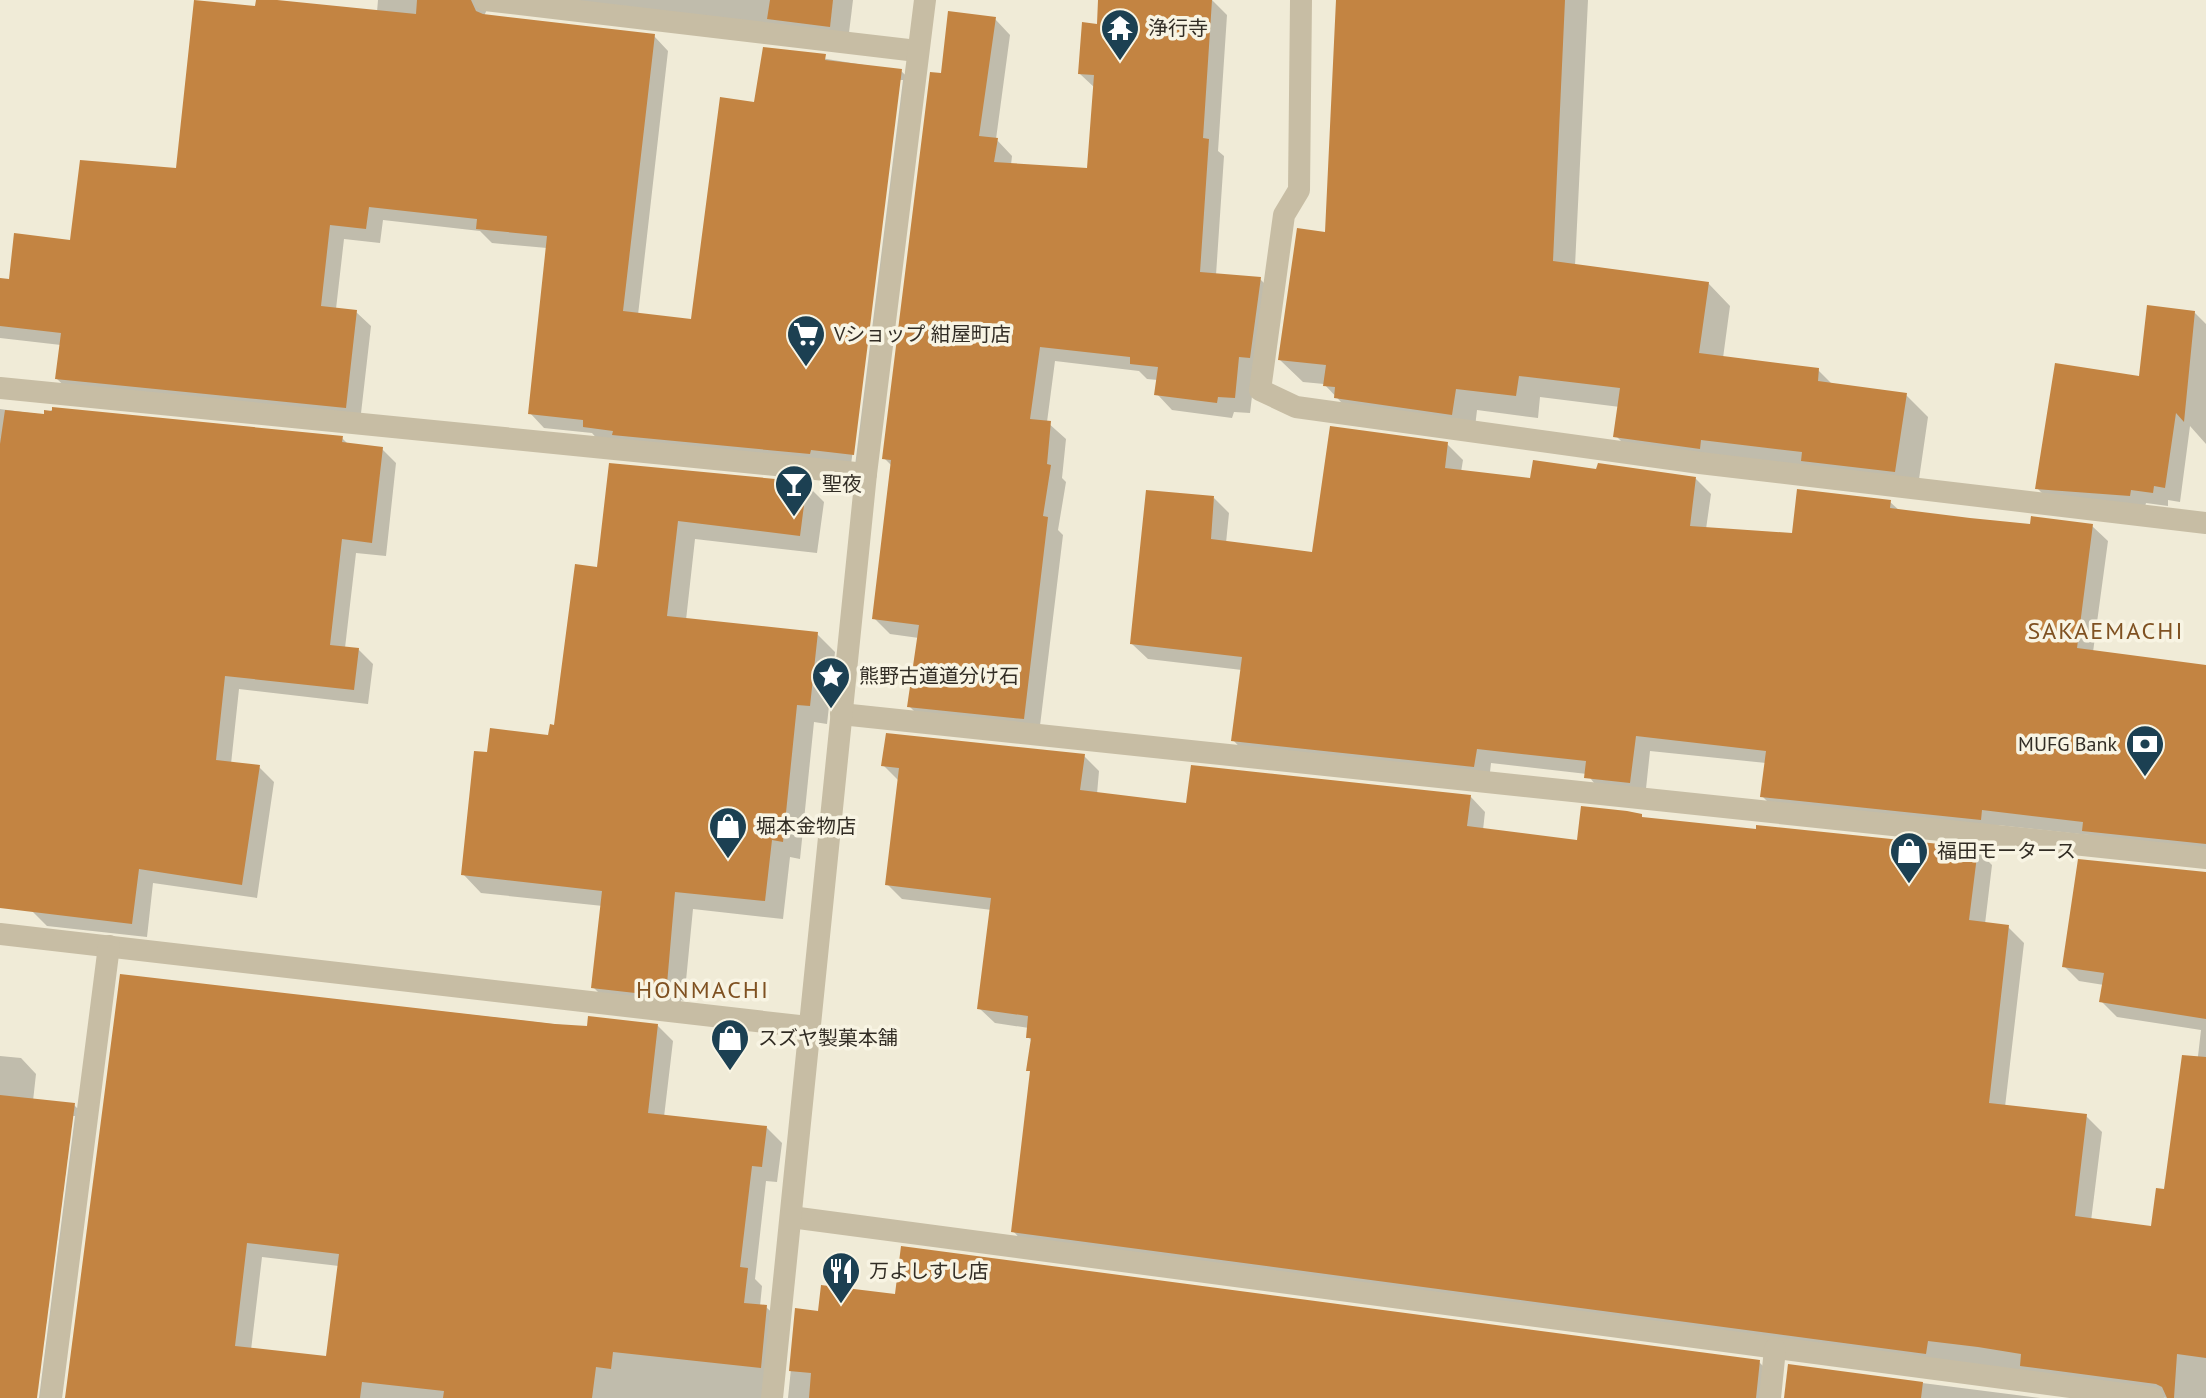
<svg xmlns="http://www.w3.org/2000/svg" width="2206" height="1398" viewBox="0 0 2206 1398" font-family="'PT Sans','Noto Sans JP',sans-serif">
  <rect width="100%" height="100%" fill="#f0ebd7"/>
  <!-- shadow -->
  <g fill="#0003" fill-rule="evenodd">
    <path d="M258,0L377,12L378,0H502L489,5L484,16L654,36L668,51L638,315L693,322L756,105L765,49L901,71L916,85L868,469L599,441L592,433L544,428L530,413L547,248L492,243L480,231L383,220L380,243L344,239L336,309L356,312L371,326L360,422L72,393L57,379L61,345L0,338V280L10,281L178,170ZM899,80H903L855,466L851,465Z"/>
    <polygon points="503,0 853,0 848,41"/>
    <polygon points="1100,0 1212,0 1227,15 1218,151 1224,156 1216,275 1260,279 1276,295 1255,371 1250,413 1234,412 1232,418 1172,410 1157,394 1158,380 1147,379 1139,371 1055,361 1047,422 1066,439 1062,478 1066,482 1058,530 1063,535 1039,734 925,722 909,706 919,638 890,634 874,618 892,466 884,458 943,76 995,19 1010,35 996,139 1012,156 1011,165 1089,170 1095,88 1080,74 1098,26"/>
    <polygon points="1338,0 1588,0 1575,266 1708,283 1730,306 1723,358 1818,370 1833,385 1906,395 1928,417 1917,493 1638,458 1616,436 1620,407 1540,397 1538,418 1477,410 1474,436 1358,420 1324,384 1303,382 1280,360 1327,234"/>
    <polygon points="2194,312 2206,324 2206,444 2190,426 2180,502 2168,500 2168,506 2146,503 2144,510 2052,503 2037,488 2140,378"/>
    <polygon points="0,409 45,415 53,409 342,438 349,445 382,449 396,463 386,556 356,553 345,648 358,649 373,664 368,704 239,689 231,764 259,767 274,782 257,898 153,883 147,937 47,926 32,911 0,861"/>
    <polygon points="1447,444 1463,460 1461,472 1532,480 1598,471 1696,479 1711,494 1706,529 1793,535 1890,502 1900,511 2031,527 2092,526 2108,541 2093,652 2206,667 2206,858 2089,835 1997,825 1996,835 1777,811 1762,796 1766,763 1650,751 1645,798 1602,793 1587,774 1491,763 1489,781 1248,756 1233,740 1242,670 1148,659 1132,644 1214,498 1229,513 1226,543 1314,554"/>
    <polygon points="611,465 806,484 824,502 817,553 695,539 686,620 817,634 835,652 827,724 814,722 800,859 790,857 783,919 693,909 684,1001 681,1000 679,1013 611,1005 593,987 603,906 481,893 463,874 489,754 550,737 556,727 599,569"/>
    <polygon points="1084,756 1099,771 1097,794 1188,805 1470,796 1485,812 1483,830 1579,843 1645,820 1977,850 1992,865 1985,924 2008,927 2024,943 2005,1107 2086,1116 2102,1132 2091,1221 2153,1228 2190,1126 2201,1030 2117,1017 2102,1002 2104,985 2079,981 2064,966 2206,874 2206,1398 2167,1398 1028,1247 1013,1231 1032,1074 1029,1070 1032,1041 1028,1037 1029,1028 995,1023 979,1008 992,910 902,899 887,884 899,781 883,765"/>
    <path d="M121,976L589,1028L658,1026L673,1041L664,1117L766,1127L782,1143L777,1182L766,1181L755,1279L762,1286L760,1306L766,1307L782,1322L774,1398H67ZM262,1257L339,1266L328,1358L251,1350Z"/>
    <polygon points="0,1056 21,1058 36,1074 33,1101 74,1105 89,1120 54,1398 39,1398 75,1116 71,1116 35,1398 0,1398"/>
    <polygon points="897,1296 1759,1362 1774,1377 1772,1398 788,1398 797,1310 820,1313"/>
    <polygon points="1789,1366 2040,1398 1785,1398"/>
  </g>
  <!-- building -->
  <g fill="#c38442" fill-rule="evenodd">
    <polygon points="194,0 255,6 256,0 277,0 416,14 417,0 471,0 476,11 483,14 655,34 623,311 691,319 720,97 754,102 763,47 826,54 825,60 902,69 854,455 811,450 810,454 612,435 613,431 583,427 583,420 528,414 547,236 476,229 477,219 369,207 366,229 330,225 321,306 357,310 346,408 55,379 61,333 0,326 0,278 9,279 14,233 70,240 80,160 176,168"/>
    <polygon points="770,0 833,0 830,27 767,19"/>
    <polygon points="1098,0 1212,0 1203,138 1209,139 1200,272 1261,277 1250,358 1239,357 1235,398 1218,397 1217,403 1154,395 1158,367 1130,364 1130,357 1040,347 1030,419 1051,421 1047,464 1051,465 1043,516 1048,517 1024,719 907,707 919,625 872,619 891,460 882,459 930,72 941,73 948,11 996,17 979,136 998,138 994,162 1087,168 1094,75 1078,74 1082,22 1097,24"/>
    <polygon points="1336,0 1565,0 1553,261 1709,282 1699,353 1819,368 1818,381 1907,393 1895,472 1801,461 1802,452 1701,440 1700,449 1613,437 1620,388 1519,376 1516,396 1456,389 1452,415 1334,398 1335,387 1323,386 1326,365 1278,360 1297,228 1325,232"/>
    <polygon points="2147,305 2195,311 2184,422 2176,413 2165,488 2154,486 2153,493 2131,490 2130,496 2035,489 2055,363 2139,376"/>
    <polygon points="52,407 343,436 342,442 383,447 372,543 342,539 330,645 359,648 354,690 225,676 216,760 260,765 242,885 139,869 132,924 0,908 0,444 5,410 44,414 44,410 52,411"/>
    <polygon points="1330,426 1448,442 1445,468 1530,478 1533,460 1596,469 1598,463 1696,477 1690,526 1792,533 1797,489 1891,500 1890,508 1970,518 2030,524 2031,516 2093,524 2077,648 2206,665 2206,844 2082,831 2083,822 1982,810 1981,820 1760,797 1766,751 1636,736 1630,783 1584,778 1586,761 1477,749 1474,767 1231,741 1242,657 1130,644 1146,490 1214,496 1211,539 1312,552"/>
    <polygon points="609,463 807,482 800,536 678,521 667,616 818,632 810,706 797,705 783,842 772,840 765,901 675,892 667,984 663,983 662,996 591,988 602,891 461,875 474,751 487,752 490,728 548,735 550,724 554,725 575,564 597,567"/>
    <polygon points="886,733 1085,754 1080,790 1186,803 1191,765 1471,795 1467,826 1577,840 1581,806 1627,811 1642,814 1642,817 1756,829 1756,825 1978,848 1969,920 2009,925 1989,1103 2087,1114 2075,1216 2151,1226 2156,1188 2164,1189 2182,1055 2206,1057 2206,1358 2177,1354 2174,1398 2167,1398 2162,1387 2156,1384 2020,1366 2021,1354 1978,1347 1928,1341 1926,1354 1011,1232 1030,1071 1026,1071 1031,1038 1026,1038 1028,1016 977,1009 991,898 885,885 899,768 881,766"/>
    <polygon points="2078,859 2206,872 2206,1019 2099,1002 2104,973 2062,967"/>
    <path d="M120,974L555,1024L587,1026L588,1016L658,1024L648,1113L767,1126L762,1167L752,1166L740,1267L748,1268L744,1303L767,1305L761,1368L613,1352L611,1369L596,1367L592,1398H443L444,1391L362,1382L360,1398H65ZM247,1243L339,1254L326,1356L235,1346Z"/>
    <polygon points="0,1095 75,1103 37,1398 0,1398"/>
    <polygon points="901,1246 1760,1360 1756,1398 809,1398 811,1373 789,1371 795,1308 818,1311 821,1285 895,1294"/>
    <polygon points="1788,1364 1923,1382 1921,1398 1784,1398"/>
  </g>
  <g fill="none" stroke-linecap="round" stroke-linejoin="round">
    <!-- minor -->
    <g stroke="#c7bda4" stroke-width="22">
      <polyline points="485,0 917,51"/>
      <polyline points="1301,0 1299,190 1284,215 1260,390 1296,407 1700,463 2206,523"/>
      <polyline points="0,388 866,474"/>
      <polyline points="841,714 2206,858"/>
      <polyline points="0,934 808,1027"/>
      <polyline points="791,1217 2153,1398"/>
      <polyline points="51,1398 109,946"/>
      <polyline points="772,1398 866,474 925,0"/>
      <polyline points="1770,1398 1775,1349"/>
    </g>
  </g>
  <!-- icons -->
  <defs>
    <symbol id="temple-pin" viewBox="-11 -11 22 30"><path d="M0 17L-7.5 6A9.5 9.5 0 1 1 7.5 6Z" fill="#1c4052" stroke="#f8f4e3"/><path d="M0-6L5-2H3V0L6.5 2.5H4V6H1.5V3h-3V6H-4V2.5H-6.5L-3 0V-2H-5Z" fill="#fff"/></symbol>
    <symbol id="supermarket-pin" viewBox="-11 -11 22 30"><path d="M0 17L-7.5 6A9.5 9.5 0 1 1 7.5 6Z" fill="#1c4052" stroke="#f8f4e3"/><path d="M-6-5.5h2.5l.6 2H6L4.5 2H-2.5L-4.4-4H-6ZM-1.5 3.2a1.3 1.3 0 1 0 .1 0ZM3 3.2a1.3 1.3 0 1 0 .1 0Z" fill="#fff"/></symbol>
    <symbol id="bar-pin" viewBox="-11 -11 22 30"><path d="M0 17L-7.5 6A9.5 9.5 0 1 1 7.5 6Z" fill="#1c4052" stroke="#f8f4e3"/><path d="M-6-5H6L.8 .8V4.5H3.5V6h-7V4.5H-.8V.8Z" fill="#fff"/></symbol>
    <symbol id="sight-pin" viewBox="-11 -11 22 30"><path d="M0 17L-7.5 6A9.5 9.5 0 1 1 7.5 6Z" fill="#1c4052" stroke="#f8f4e3"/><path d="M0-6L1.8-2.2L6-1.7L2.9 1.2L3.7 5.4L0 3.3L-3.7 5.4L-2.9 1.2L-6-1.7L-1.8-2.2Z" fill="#fff"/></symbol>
    <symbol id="bank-pin" viewBox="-11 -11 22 30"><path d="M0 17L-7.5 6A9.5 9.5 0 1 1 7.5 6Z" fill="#1c4052" stroke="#f8f4e3"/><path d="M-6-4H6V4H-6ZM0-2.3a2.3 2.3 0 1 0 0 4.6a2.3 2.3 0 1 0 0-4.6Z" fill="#fff"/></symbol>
    <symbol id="shop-pin" viewBox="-11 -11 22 30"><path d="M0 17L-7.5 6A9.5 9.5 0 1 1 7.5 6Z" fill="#1c4052" stroke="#f8f4e3"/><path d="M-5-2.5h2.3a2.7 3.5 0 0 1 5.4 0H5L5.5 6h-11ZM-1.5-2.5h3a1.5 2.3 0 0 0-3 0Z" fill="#fff"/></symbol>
    <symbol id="restaurant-pin" viewBox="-11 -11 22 30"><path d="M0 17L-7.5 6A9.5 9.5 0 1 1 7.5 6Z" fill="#1c4052" stroke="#f8f4e3"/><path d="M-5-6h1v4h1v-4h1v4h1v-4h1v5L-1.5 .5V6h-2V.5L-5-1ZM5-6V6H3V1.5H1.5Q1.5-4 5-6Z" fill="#fff"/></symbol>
  </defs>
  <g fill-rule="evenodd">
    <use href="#temple-pin" x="1098" y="6" width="44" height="60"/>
    <use href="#supermarket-pin" x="784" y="312" width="44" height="60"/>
    <use href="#bar-pin" x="772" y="462" width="44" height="60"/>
    <use href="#sight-pin" x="809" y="654" width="44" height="60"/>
    <use href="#bank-pin" x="2123" y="722" width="44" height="60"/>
    <use href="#shop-pin" x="706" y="804" width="44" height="60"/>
    <use href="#shop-pin" x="1887" y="829" width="44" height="60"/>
    <use href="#shop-pin" x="708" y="1016" width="44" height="60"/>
    <use href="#restaurant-pin" x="819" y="1249" width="44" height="60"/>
  </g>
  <g text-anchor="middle" stroke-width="7" stroke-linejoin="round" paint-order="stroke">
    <!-- poi labels -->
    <g font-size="20" fill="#322d25" stroke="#f8f4e3" text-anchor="start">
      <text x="1148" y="35">浄行寺</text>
      <text x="834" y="341">Vショップ 紺屋町店</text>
      <text x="822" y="491">聖夜</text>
      <text x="859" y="683">熊野古道道分け石</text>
      <text x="2117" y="751" text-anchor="end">MUFG Bank</text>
      <text x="756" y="833">堀本金物店</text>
      <text x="1937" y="858">福田モータース</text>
      <text x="758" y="1045">スズヤ製菓本舗</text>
      <text x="869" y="1278">万よしすし店</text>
    </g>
    <!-- quarter labels -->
    <g font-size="24" letter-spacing="2" fill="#7f5121" stroke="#f8f4e3">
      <text x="2106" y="639">SAKAEMACHI</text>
      <text x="703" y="998">HONMACHI</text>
    </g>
  </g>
</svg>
